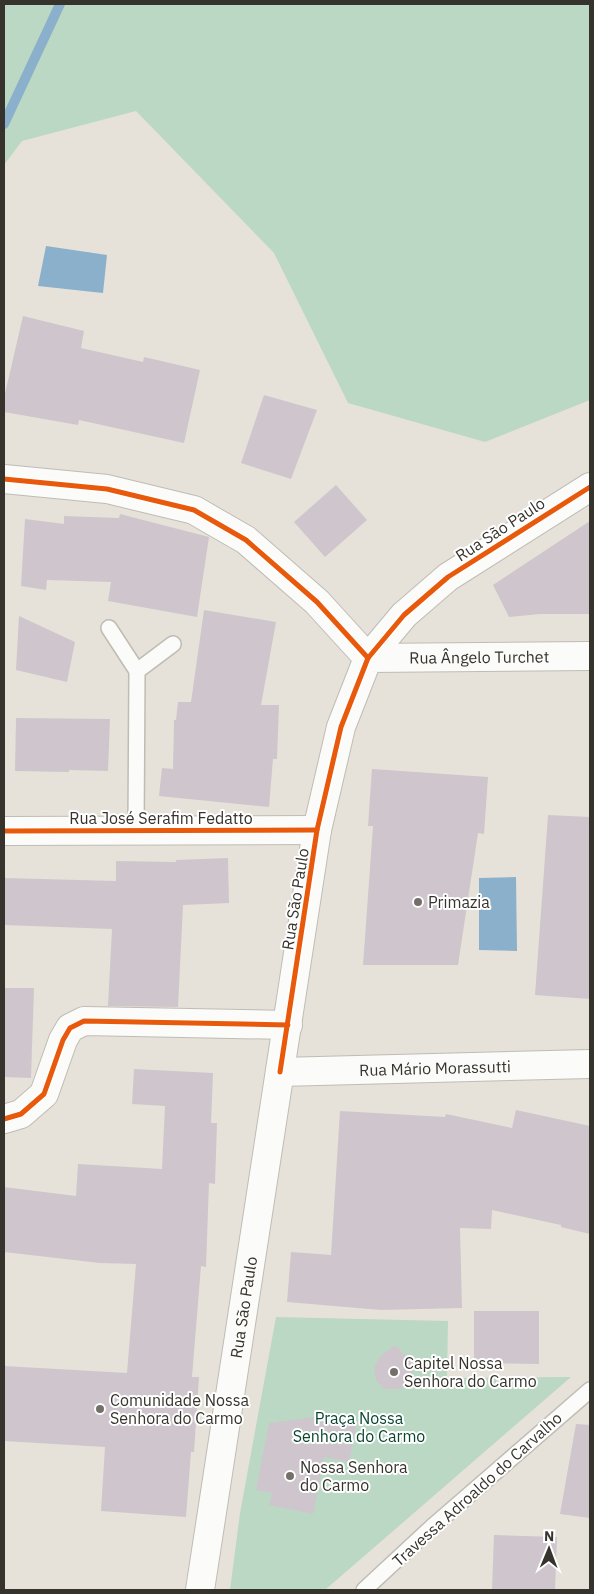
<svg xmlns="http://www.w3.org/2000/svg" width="594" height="1594" viewBox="0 0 594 1594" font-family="'IBM Plex Sans',sans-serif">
  <rect width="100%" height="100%" fill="#e6e2d9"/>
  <!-- green -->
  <g fill="#bbd8c5">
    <polygon points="4,4 590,4 590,400 485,442 348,403 274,253 136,111 22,141 4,165"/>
    <polygon points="276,1317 448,1321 447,1378 571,1377 325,1590 230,1590 240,1513"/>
  </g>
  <!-- water -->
  <g fill="#8bb0cc">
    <polygon points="46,246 107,255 103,293 38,286"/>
    <polygon points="516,877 517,951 479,950 479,878"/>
  </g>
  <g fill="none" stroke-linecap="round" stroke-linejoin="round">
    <!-- stream -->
    <polyline stroke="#8bb0cc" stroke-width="10" points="4,124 60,4"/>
  </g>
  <!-- building -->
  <g fill="#cec6cc">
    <polygon points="23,316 84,331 81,348 143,362 144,357 200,370 184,443 79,420 78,425 4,412 4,398"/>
    <polygon points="264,395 317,410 291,479 241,463"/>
    <polygon points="336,485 367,520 325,557 294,522"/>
    <polygon points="120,514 209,537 197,617 108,601 111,582 47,580 46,590 21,586 25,519 64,524 64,516 119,518"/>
    <polygon points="590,521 590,614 540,614 509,617 493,585"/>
    <polygon points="204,610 276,622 261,705 279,705 277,759 273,759 269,807 159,796 162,768 173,769 174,720 176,720 178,702 191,702"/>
    <polygon points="19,616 75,642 67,682 16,670"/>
    <polygon points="16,718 110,719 108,771 69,770 69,772 15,771"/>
    <polygon points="372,769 488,777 484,834 478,833 458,965 363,965 373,826 368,826"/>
    <polygon points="548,815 590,817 590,999 535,995"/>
    <polygon points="228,858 229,903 183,905 178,1007 108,1006 112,929 4,925 4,878 116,881 116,861 176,862 176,860"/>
    <polygon points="4,988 34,988 31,1078 4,1077"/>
    <polygon points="134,1069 213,1073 211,1123 217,1123 215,1184 209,1183 206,1267 201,1266 192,1377 199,1377 194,1452 191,1452 186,1517 101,1511 105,1447 4,1441 4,1366 127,1373 136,1264 100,1263 4,1252 4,1187 76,1196 78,1164 162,1169 165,1106 132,1104"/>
    <polygon points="516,1110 590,1126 590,1234 561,1227 561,1225 492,1210 491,1229 460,1228 462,1308 381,1310 287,1302 291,1252 331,1255 340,1111 445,1117 446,1114 512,1128"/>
    <polygon points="474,1311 539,1311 539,1364 474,1363"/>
    <polygon points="395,1345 412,1362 413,1375 406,1385 401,1389 384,1389 376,1380 374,1368 380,1356"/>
    <polygon points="323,1416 357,1422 349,1462 324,1457 313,1514 269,1505 272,1493 256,1490 269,1423"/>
    <polygon points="576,1424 590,1425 590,1518 560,1514"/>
    <polygon points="494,1535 557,1537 555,1590 492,1590"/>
  </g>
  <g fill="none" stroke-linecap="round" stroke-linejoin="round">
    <defs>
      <g id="lane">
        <polyline points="109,628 137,671"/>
        <polyline points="136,830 137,671 173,644"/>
        <polyline points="364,1590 432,1527 590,1390"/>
      </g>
      <g id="street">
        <polyline points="4,479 107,489 194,510 246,540 317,602 368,658 404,615 448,577 590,487"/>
        <polyline points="4,831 317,830"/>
        <polyline points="4,1119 21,1114 44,1094 63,1040 70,1028 84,1021 288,1025"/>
      </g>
      <g id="secondary">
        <path id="s1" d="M280,1072L590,1064"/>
        <path id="s2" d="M200,1590L317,830L341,727L368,658L590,656"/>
      </g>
    </defs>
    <!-- lane casing -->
    <use href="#lane" stroke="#bfbcb4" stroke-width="18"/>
    <!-- street casing -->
    <use href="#street" stroke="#bfbcb4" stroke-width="30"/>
    <!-- secondary casing -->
    <use href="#secondary" stroke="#bfbcb4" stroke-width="30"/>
    <!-- lane -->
    <use href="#lane" stroke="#fbfbf9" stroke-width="15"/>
    <!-- street -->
    <use href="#street" stroke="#fbfbf9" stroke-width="28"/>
    <!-- secondary -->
    <use href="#secondary" stroke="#fbfbf9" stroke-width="28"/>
    <defs>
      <g id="cycleway">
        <polyline points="4,479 107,489 194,510 246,540 317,602 368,658"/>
        <polyline points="4,831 317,830"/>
        <polyline points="280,1072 317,830 341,727 368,658 404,615 448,577 590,487"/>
        <polyline points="4,1119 21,1114 44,1094 63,1040 70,1028 84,1021 288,1025"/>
      </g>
    </defs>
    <!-- cycleway casing -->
    <use href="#cycleway" stroke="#fff" stroke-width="8"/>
    <!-- cycleway -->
    <use href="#cycleway" stroke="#e8590c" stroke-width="5"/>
  </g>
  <!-- markers -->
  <g fill="#747069" stroke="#fff" stroke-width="2">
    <circle cx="418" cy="902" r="5"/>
    <circle cx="394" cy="1372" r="5"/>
    <circle cx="100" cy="1409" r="5"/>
    <circle cx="290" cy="1476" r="5"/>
  </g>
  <g text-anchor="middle" stroke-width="4" stroke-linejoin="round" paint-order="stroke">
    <!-- street labels -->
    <g font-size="16" fill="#36332c" stroke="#fff">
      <text transform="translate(500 529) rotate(-33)" y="6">Rua São Paulo</text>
      <text dy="6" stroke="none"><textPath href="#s2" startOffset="1060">Rua Ângelo Turchet</textPath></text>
      <text x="161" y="824">Rua José Serafim Fedatto</text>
      <text transform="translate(295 899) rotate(-81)" y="6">Rua São Paulo</text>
      <text dy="6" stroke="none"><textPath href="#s1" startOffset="155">Rua Mário Morassutti</textPath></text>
      <text dy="6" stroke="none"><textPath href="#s2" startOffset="286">Rua São Paulo</textPath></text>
      <text transform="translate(477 1489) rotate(-42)" y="6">Travessa Adroaldo do Carvalho</text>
    </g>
    <!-- poi labels -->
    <g font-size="16" fill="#36332c" stroke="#fff" text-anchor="start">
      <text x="428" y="908">Primazia</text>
      <text x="404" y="1369">Capitel Nossa<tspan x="404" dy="18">Senhora do Carmo</tspan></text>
      <text x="110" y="1406">Comunidade Nossa<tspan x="110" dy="18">Senhora do Carmo</tspan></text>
      <text x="300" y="1473">Nossa Senhora<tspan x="300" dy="18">do Carmo</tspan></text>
    </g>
    <!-- park labels -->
    <g font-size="16" fill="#0a4630" stroke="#fff">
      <text x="359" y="1424">Praça Nossa<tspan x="359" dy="18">Senhora do Carmo</tspan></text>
    </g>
  </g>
  <!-- border -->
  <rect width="594" height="1594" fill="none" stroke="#36332c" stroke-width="10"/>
  <!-- north arrow -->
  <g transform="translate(549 1549) rotate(1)" stroke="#ffffff" stroke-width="4" paint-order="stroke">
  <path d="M0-4L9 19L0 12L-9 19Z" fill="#36332c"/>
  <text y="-8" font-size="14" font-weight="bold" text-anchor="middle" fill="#36332c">N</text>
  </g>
</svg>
